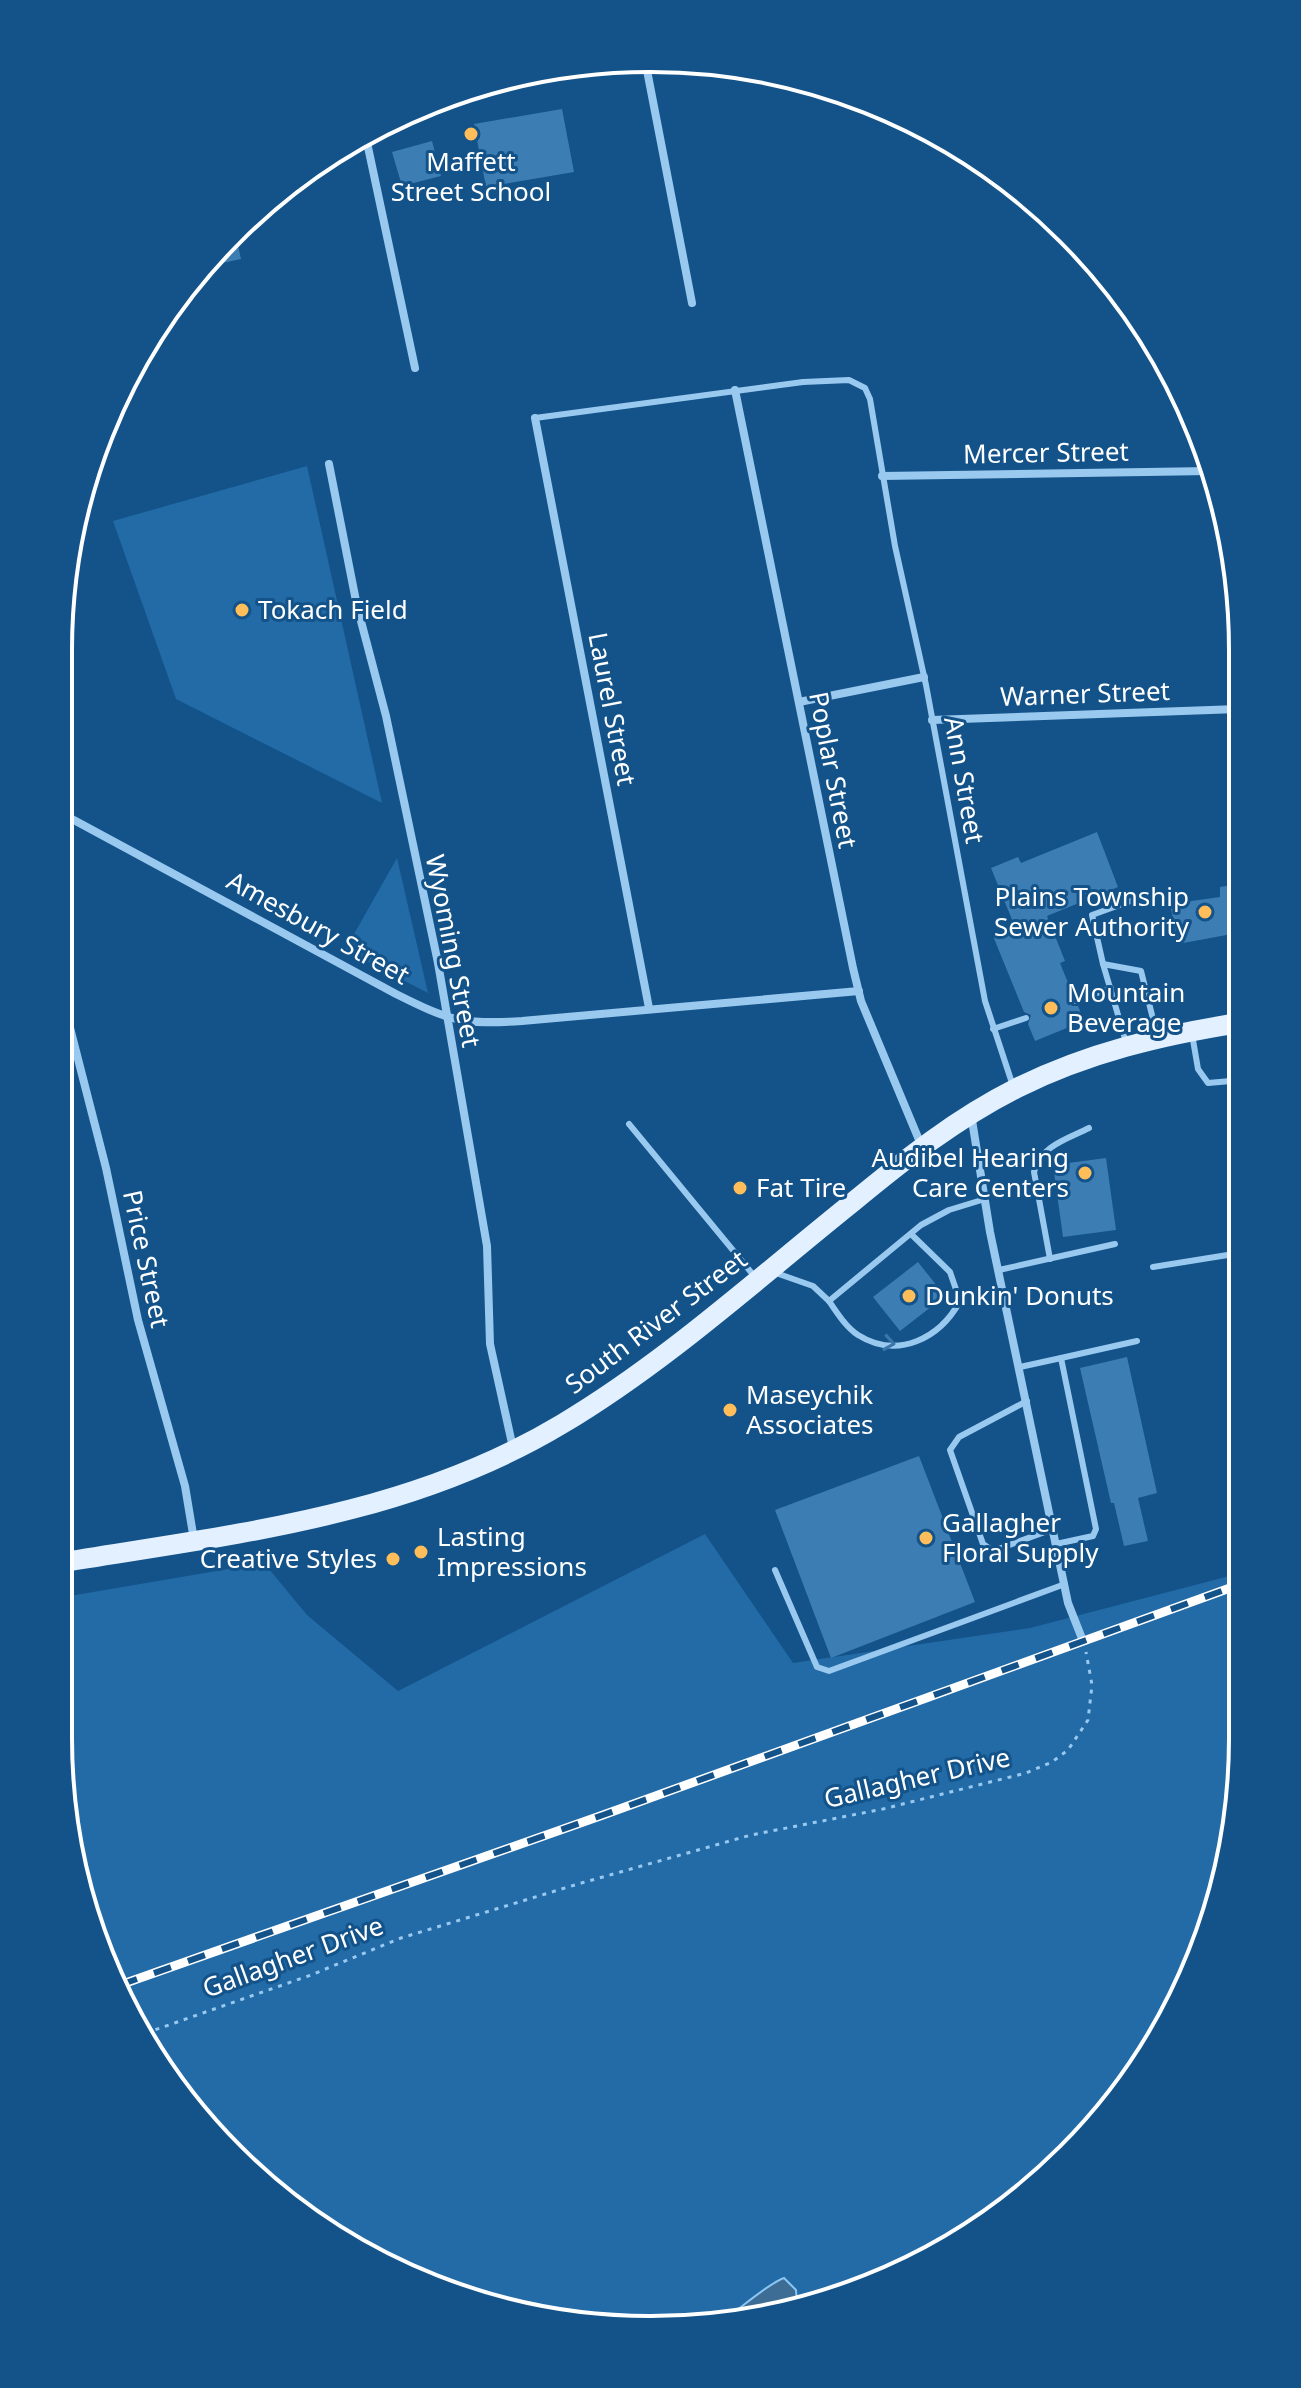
<svg xmlns="http://www.w3.org/2000/svg" width="1301" height="2388" viewBox="0 0 1301 2388" font-family="'Noto Sans',sans-serif">
  <rect width="100%" height="100%" fill="#135389"/>
  <!-- green -->
  <g fill="#226ba7">
    <polygon points="307,466 382,803 176,699 113,521"/>
    <polygon points="397,858 428,993 345,950"/>
    <polygon points="705,1534 793,1663 1030,1628 1241,1573 1242,1776 1223,1891 1164,2033 1042,2183 878,2285 797,2304 796,2290 773,2282 754,2299 722,2321 690,2329 498,2310 322,2230 181,2099 90,1928 58,1737 58,1598 264,1563 307,1615 398,1691"/>
  </g>
  <!-- water -->
  <path fill="#3d6c94" stroke="#8bc6f3" stroke-width="2" d="M784,2278L796,2290L797,2304L722,2321C739,2310 767,2284 784,2278Z"/>
  <!-- building -->
  <g fill="#3c7db3">
    <polygon points="562,109 574,172 486,187 474,124"/>
    <polygon points="432,141 441,176 402,186 392,152"/>
    <polygon points="235,232 241,259 199,268 205,260"/>
    <polygon points="1097,832 1118,887 1047,916 1065,961 1060,963 1073,995 1069,1002 1072,1006 1078,1006 1084,1021 1035,1041 1028,1024 1031,1015 1024,1012 993,936 1015,927 991,868 1018,857 1021,863"/>
    <polygon points="1239,884 1239,920 1235,920 1232,934 1178,944 1170,904 1220,897 1220,887"/>
    <polygon points="1106,1158 1116,1230 1063,1237 1053,1165"/>
    <polygon points="918,1262 945,1296 900,1331 873,1297"/>
    <polygon points="1127,1357 1157,1493 1138,1498 1148,1541 1124,1546 1114,1503 1111,1503 1080,1368"/>
    <polygon points="919,1456 975,1602 831,1658 775,1510"/>
  </g>
  <g fill="none" stroke-linecap="round" stroke-linejoin="round">
    <!-- path -->
    <polyline stroke="#9ac9f0" stroke-width="3" stroke-dasharray="4 6" stroke-linecap="butt" points="146,2033 311,1975 401,1938 578,1884 751,1835 883,1809 1026,1773 1052,1762 1068,1750 1088,1720 1092,1685 1086,1652"/>
    <!-- service -->
    <g stroke="#9ac9f0" stroke-width="6">
      <polyline points="535,418 803,382 849,380 865,388 870,399 895,546 926,685 985,1001 1013,1086"/>
      <polyline points="1103,964 1092,915 1139,898"/>
      <polyline points="1075,1001 1111,988"/>
      <polyline points="993,1029 1026,1018"/>
      <polyline points="1192,1034 1198,1069 1208,1083 1231,1081 1240,1127"/>
      <polyline points="1126,1042 1103,964 1141,971 1157,1035"/>
      <polyline points="629,1124 755,1277"/>
      <path d="M1050,1259L1034,1172C1040,1146 1067,1139 1089,1128"/>
      <polyline points="1153,1267 1240,1253"/>
      <polyline points="999,1270 1115,1244"/>
      <polyline points="773,1272 813,1286 829,1301 921,1225 949,1210 985,1199"/>
      <path d="M829,1301C837,1313 846,1327 858,1335C898,1360 940,1338 960,1301L950,1272L911,1234"/>
      <polyline points="1061,1358 1137,1341"/>
      <polyline points="1020,1367 1061,1358 1096,1529 1093,1536 1056,1544"/>
      <polyline points="1027,1401 959,1437 950,1450 983,1544 993,1551 1053,1529"/>
      <polyline points="775,1570 817,1667 829,1671 1065,1584"/>
    </g>
    <!-- minor -->
    <g stroke="#9ac9f0" stroke-width="8">
      <polyline points="645,60 692,303"/>
      <polyline points="365,133 415,368"/>
      <polyline points="735,390 853,968 861,1001 922,1147"/>
      <polyline points="535,418 649,1008"/>
      <polyline points="329,464 357,606 386,716 438,963 487,1246 490,1344 513,1448"/>
      <polyline points="882,476 1210,471"/>
      <polyline points="799,702 924,677"/>
      <polyline points="932,720 1238,709"/>
      <path d="M59,812L396,994C450,1021 462,1025 522,1021L859,991"/>
      <polyline points="59,985 106,1168 138,1320 185,1486 194,1540"/>
      <polyline points="971,1114 990,1232 1068,1603 1083,1641"/>
    </g>
    <!-- primary -->
    <path stroke="#e3f0ff" stroke-width="20" d="M58,1563C233,1534 407,1517 562,1424C666,1362 758,1278 853,1202C904,1160 957,1118 1017,1088C1087,1053 1162,1035 1239,1023"/>
    <defs>
      <polyline id="rail" points="120,1985 603,1815 1241,1584"/>
    </defs>
    <!-- rail casing -->
    <use href="#rail" stroke="#fff" stroke-width="9"/>
    <!-- rail -->
    <use href="#rail" stroke="#135389" stroke-width="6" stroke-dasharray="18" stroke-linecap="butt"/>
  </g>
  <!-- one-way arrows -->
  <defs><path id="oneway-chevron" d="M-2-3.5L2.5 0L-2 3.5" fill="none" stroke-width="1.6" stroke-linecap="round" stroke-linejoin="round" transform="scale(2)"/></defs>
  <use stroke="#3c76a8" href="#oneway-chevron" transform="translate(889 1343) rotate(9)"/>
  <!-- markers -->
  <g fill="#ffbe59" stroke="#135389" stroke-width="3">
    <circle cx="471" cy="134" r="8"/>
    <circle cx="242" cy="610" r="8"/>
    <circle cx="1205" cy="912" r="8"/>
    <circle cx="1051" cy="1008" r="8"/>
    <circle cx="1085" cy="1173" r="8"/>
    <circle cx="740" cy="1188" r="8"/>
    <circle cx="909" cy="1296" r="8"/>
    <circle cx="730" cy="1410" r="8"/>
    <circle cx="926" cy="1538" r="8"/>
    <circle cx="421" cy="1552" r="8"/>
    <circle cx="393" cy="1559" r="8"/>
  </g>
  <g text-anchor="middle" stroke-width="6" stroke-linejoin="round" paint-order="stroke">
    <!-- poi labels -->
    <g font-size="26" fill="#fff" stroke="#135389" text-anchor="start">
      <text x="471" y="171" text-anchor="middle">Maffett<tspan x="471" dy="30">Street School</tspan></text>
      <text x="258" y="619">Tokach Field</text>
      <text x="1189" y="906" text-anchor="end">Plains Township<tspan x="1189" dy="30">Sewer Authority</tspan></text>
      <text x="1067" y="1002">Mountain<tspan x="1067" dy="30">Beverage</tspan></text>
      <text x="1069" y="1167" text-anchor="end">Audibel Hearing<tspan x="1069" dy="30">Care Centers</tspan></text>
      <text x="756" y="1197">Fat Tire</text>
      <text x="925" y="1305">Dunkin' Donuts</text>
      <text x="746" y="1404">Maseychik<tspan x="746" dy="30">Associates</tspan></text>
      <text x="942" y="1532">Gallagher<tspan x="942" dy="30">Floral Supply</tspan></text>
      <text x="437" y="1546">Lasting<tspan x="437" dy="30">Impressions</tspan></text>
      <text x="377" y="1568" text-anchor="end">Creative Styles</text>
    </g>
    <!-- street labels -->
    <g font-size="26" fill="#fff" stroke="#135389">
      <text transform="translate(1046 453) rotate(-1)" y="9">Mercer Street</text>
      <text transform="translate(1085 694) rotate(-2)" y="9">Warner Street</text>
      <text transform="translate(612 709) rotate(79)" y="9">Laurel Street</text>
      <text transform="translate(833 770) rotate(79)" y="9">Poplar Street</text>
      <text transform="translate(964 780) rotate(80)" y="9">Ann Street</text>
      <text transform="translate(318 928) rotate(29)" y="9">Amesbury Street</text>
      <text transform="translate(453 951) rotate(79)" y="9">Wyoming Street</text>
      <text transform="translate(146 1259) rotate(78)" y="9">Price Street</text>
      <text transform="translate(656 1322) rotate(-37)" y="9">South River Street</text>
      <text transform="translate(917 1778) rotate(-13)" y="9">Gallagher Drive</text>
      <text transform="translate(293 1957) rotate(-20)" y="9">Gallagher Drive</text>
    </g>
  </g>
  <!-- crop -->
  <path d="M0 0H1301V2388H0ZM650 72H651A578 578 0 0 1 1229 650V1738A578 578 0 0 1 651 2316H650A578 578 0 0 1 72 1738V650A578 578 0 0 1 650 72Z" fill="#135389" fill-rule="evenodd"/>
  <path fill="none" stroke="#fff" stroke-width="4" d="M650 72H651A578 578 0 0 1 1229 650V1738A578 578 0 0 1 651 2316H650A578 578 0 0 1 72 1738V650A578 578 0 0 1 650 72Z"/>
</svg>
